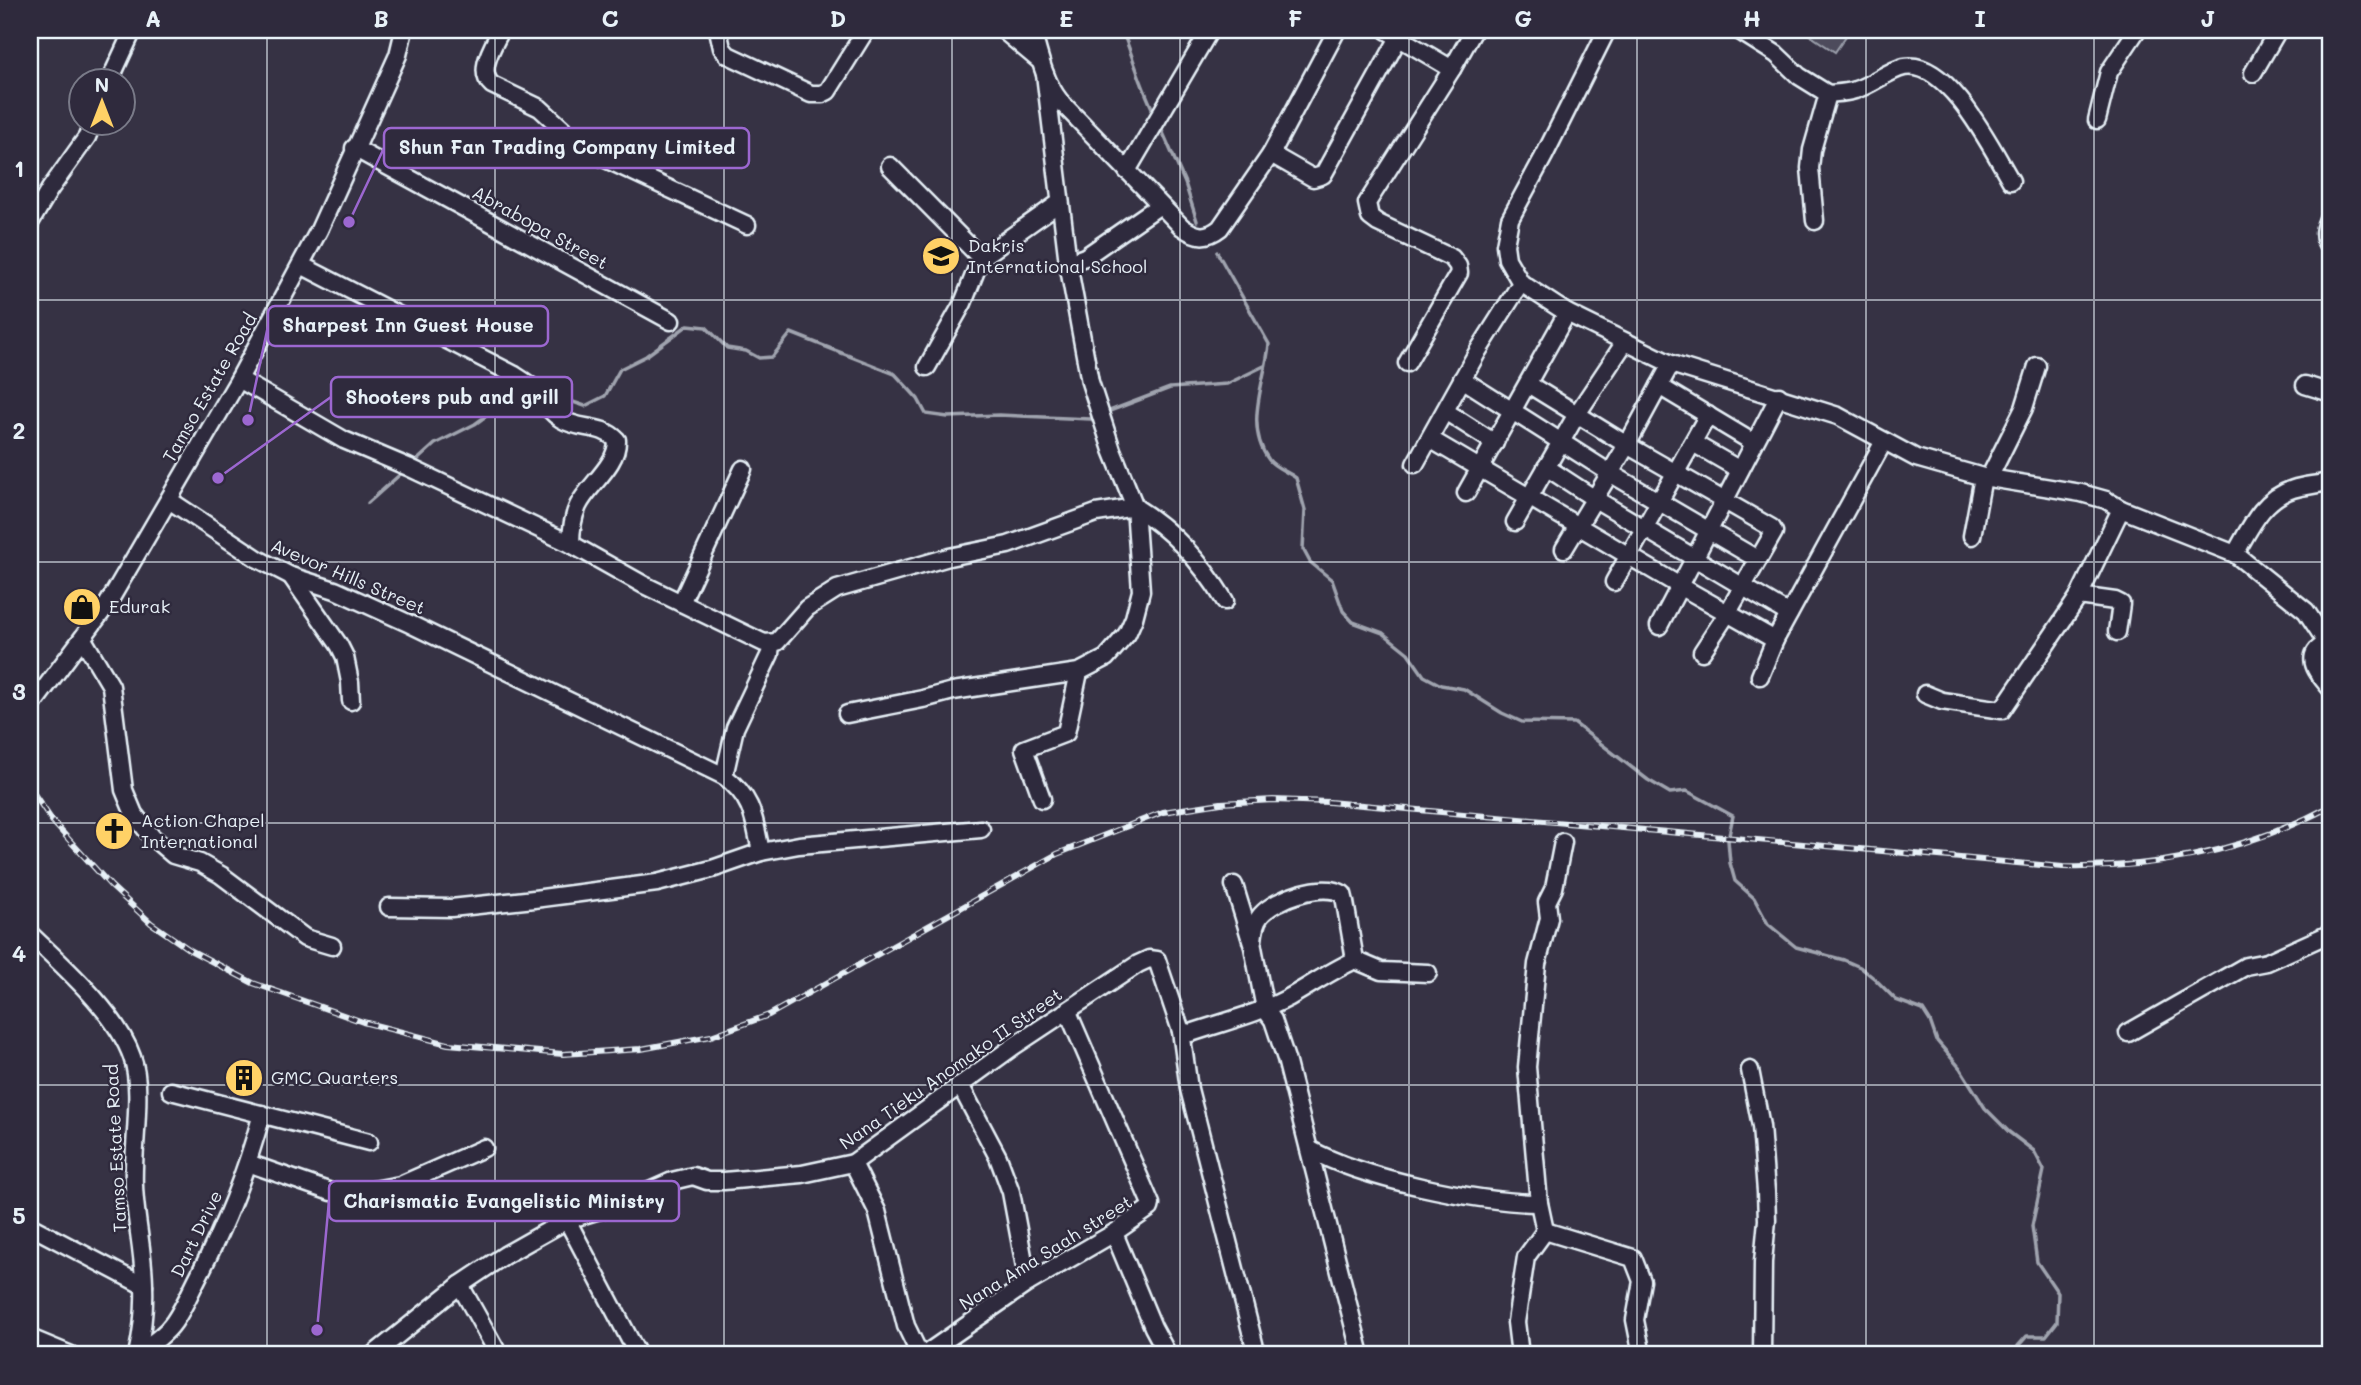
<svg xmlns="http://www.w3.org/2000/svg" width="2361" height="1385" viewBox="0 0 2361 1385" font-family="Mali,sans-serif">
  <rect width="100%" height="100%" fill="#363244"/>
  <filter id="ink" filterUnits="userSpaceOnUse"><feTurbulence type="fractalNoise" baseFrequency=".0143" numOctaves="2"/><feDisplacementMap in="SourceGraphic" scale="14" xChannelSelector="R" yChannelSelector="G"/><feConvolveMatrix kernelMatrix="1 2 1 2 8 2 1 2 1" color-interpolation-filters="sRGB"/></filter>
  <g filter="url(#ink)">
    <!-- park -->
    <polygon fill="#4d4b5c" stroke="#9a9eaa" stroke-width="2" points="1802,30 1850,30 1835,52"/>
    <g fill="none" stroke-linecap="round" stroke-linejoin="round">
      <!-- stream -->
      <g stroke="#a0a4af" stroke-width="3.5">
        <path d="M1122,30C1133,57 1141,86 1154,112"/>
        <polyline points="1160,126 1185,183 1197,221"/>
        <path d="M1217,252L1269,344C1266,380 1243,425 1269,460C1274,467 1288,472 1296,478L1305,510L1303,549L1310,562L1332,580L1343,611L1353,622L1383,633L1408,653L1424,676L1441,685L1464,689L1502,713L1522,722L1574,723L1648,780L1670,793L1687,791L1733,816L1728,840L1730,863L1735,881L1754,898L1768,924L1796,947L1844,960L1860,967L1875,979L1896,1000L1923,1010L1930,1021L1937,1041L1960,1068L1985,1108L2009,1132L2034,1151L2044,1170L2032,1226L2037,1262L2058,1293L2057,1322L2046,1336H2027L2018,1346L2017,1355"/>
        <polyline points="546,393 585,406 605,396 620,369 646,356 688,325 706,327 727,348 746,351 759,358 772,357 791,333 895,374 918,399 926,414 948,417 999,415 1091,419"/>
        <polyline points="1107,412 1170,388 1227,384 1264,366"/>
        <polyline points="414,463 435,444 475,424 508,400 529,393"/>
        <polyline points="368,503 405,470"/>
      </g>
      <defs>
        <g id="minor">
          <path d="M501,30C494,45 476,71 492,85L540,108L578,143L599,156L747,225"/>
          <polyline points="718,30 722,48 728,55 811,94 822,94 828,91 866,30"/>
          <polyline points="1003,30 1040,61"/>
          <path d="M1032,30C1039,55 1044,81 1060,101L1182,227C1196,237 1206,239 1220,228L1271,154L1337,30"/>
          <polyline points="1386,30 1452,69"/>
          <polyline points="1607,30 1544,156 1510,219 1505,245 1507,259 1521,283 1567,313 1671,364 1838,416 1916,458 1983,477 2081,493 2106,500 2121,509 2235,554 2306,611 2327,643"/>
          <path d="M1738,30L1776,54L1799,76L1828,94C1837,93 1846,93 1855,90C1872,85 1887,71 1904,67C1948,58 1993,151 2011,181"/>
          <polyline points="2253,73 2278,30"/>
          <polyline points="110,80 133,30"/>
          <polyline points="2097,120 2109,72 2137,30"/>
          <polyline points="354,148 671,321"/>
          <polyline points="1271,154 1313,178 1323,175 1403,30"/>
          <polyline points="890,166 981,258"/>
          <polyline points="1127,171 1210,30"/>
          <path d="M2331,212C2324,227 2320,237 2331,250"/>
          <polyline points="1815,221 1810,168 1812,150 1828,94"/>
          <polyline points="30,223 50,189 87,137 93,122"/>
          <polyline points="1068,263 1085,257 1160,205"/>
          <path d="M301,265L513,374C521,379 530,384 536,391C544,401 549,412 561,419C581,431 600,423 617,440C618,465 588,485 578,506C572,519 571,531 571,544"/>
          <polyline points="1407,363 1459,273 1458,266 1452,258 1378,223 1370,217 1367,203 1452,69 1474,30"/>
          <polyline points="927,367 963,303 981,258 1059,203"/>
          <path d="M239,379L344,440L408,467L571,544L644,585L764,643L777,642L807,608L837,589L949,557L1008,545L1096,513L1135,507C1174,531 1202,563 1225,601"/>
          <polyline points="1462,379 1610,473 1757,559"/>
          <polyline points="1528,384 1627,445 1772,528 1774,532 1727,614 1702,652"/>
          <polyline points="2305,385 2331,393"/>
          <polyline points="1659,386 1754,443"/>
          <polyline points="1445,411 1495,443"/>
          <polyline points="1430,439 1680,586 1775,640"/>
          <polyline points="1693,443 1740,470"/>
          <polyline points="1415,464 1478,351 1521,283"/>
          <polyline points="1546,467 1595,499 1789,614"/>
          <polyline points="1989,478 2024,408 2037,366"/>
          <polyline points="1466,493 1567,313"/>
          <path d="M169,500L258,559L291,576L335,590L410,624L724,776C753,798 754,818 761,852"/>
          <polyline points="1515,522 1577,414 1625,342"/>
          <polyline points="1972,536 1983,477"/>
          <polyline points="1564,549 1627,445 1671,364"/>
          <path d="M2235,554C2250,528 2262,499 2293,489C2305,485 2319,485 2331,481"/>
          <polyline points="291,576 339,645 345,657 350,682 351,701"/>
          <polyline points="1614,582 1708,415"/>
          <polyline points="2079,596 2115,601 2121,604 2117,632"/>
          <polyline points="681,603 743,469"/>
          <polyline points="1659,626 1779,396"/>
          <polyline points="83,639 111,686 124,790 134,814 152,837 173,855 200,863 221,875 305,938 332,946"/>
          <path d="M2331,639C2327,643 2321,646 2317,650C2306,663 2323,679 2331,689"/>
          <polyline points="1760,676 1775,640 1884,441"/>
          <polyline points="1925,694 1942,701 2002,710 2079,596 2121,509"/>
          <polyline points="30,708 107,605 239,379 319,230 398,55 404,30"/>
          <polyline points="847,714 923,699 953,691 1079,672 1106,658 1127,634 1134,618 1141,591 1135,507 1112,450 1090,382 1068,263 1045,74"/>
          <polyline points="724,776 735,728 770,654 771,644"/>
          <polyline points="1042,799 1024,749 1066,733 1079,672"/>
          <polyline points="1234,885 1253,947 1265,1009 1273,1020 1286,1059 1361,1355"/>
          <polyline points="389,907 451,908 534,899 657,883 712,869 761,852 799,845 981,829"/>
          <path d="M30,934C63,966 117,1013 132,1057C144,1089 132,1149 134,1185C135,1219 144,1252 144,1286C145,1309 142,1333 137,1355"/>
          <path d="M1253,941C1254,931 1255,922 1261,915C1276,898 1323,882 1343,894L1345,902L1355,960L1381,971L1428,973"/>
          <polyline points="1181,1031 1189,1089 1257,1355"/>
          <polyline points="2128,1033 2246,966 2267,962 2331,933"/>
          <polyline points="1750,1070 1761,1126 1766,1192 1767,1220 1763,1262 1762,1355"/>
          <polyline points="960,1085 998,1157 1011,1192 1028,1283"/>
          <polyline points="171,1091 369,1142"/>
          <path d="M1309,1149C1363,1179 1477,1202 1539,1203"/>
          <polyline points="248,1163 331,1192 347,1195 400,1185 484,1148"/>
          <polyline points="853,1163 877,1211 906,1326 920,1355"/>
          <polyline points="567,1220 638,1355"/>
          <polyline points="30,1226 144,1286"/>
          <polyline points="1545,1231 1539,1203 1527,1067 1537,964 1549,918 1547,902 1554,888 1563,842"/>
          <polyline points="1545,1231 1633,1258 1642,1281 1635,1320 1642,1355"/>
          <polyline points="1114,1233 1153,1327 1168,1355"/>
          <polyline points="460,1285 499,1355"/>
          <polyline points="30,1338 71,1355"/>
          <path d="M138,1353C151,1344 165,1335 174,1322C183,1309 190,1293 197,1279C226,1223 245,1175 262,1114"/>
          <path d="M373,1355L460,1285L505,1255L567,1220L620,1204L672,1181L693,1176L707,1181H724L802,1174L853,1163L1014,1046L1138,964L1149,959L1157,960L1181,1031L1191,1033C1223,1022 1258,1014 1288,998C1311,985 1331,971 1355,960"/>
          <polyline points="924,1355 1028,1283 1114,1233 1150,1208 1151,1204 1068,1012"/>
          <polyline points="1520,1355 1516,1322 1526,1257 1545,1231"/>
        </g>
      </defs>
      <!-- minor casing -->
      <use href="#minor" stroke="#e8f1f8" stroke-width="21"/>
      <!-- minor -->
      <use href="#minor" stroke="#2f2a3d" stroke-width="16"/>
      <defs>
        <path id="rail" d="M30,788L53,822L111,886L151,923L190,950L253,983L363,1022L448,1044L563,1054L641,1049L711,1036L769,1015L1057,854L1163,812L1221,803L1273,800L1329,802L2063,867C2158,869 2247,851 2331,806"/>
      </defs>
      <!-- rail casing -->
      <use href="#rail" stroke="#e8f1f8" stroke-width="6"/>
      <!-- rail -->
      <use href="#rail" stroke="#2f2a3d" stroke-width="3.5" stroke-dasharray="10" stroke-linecap="butt"/>
    </g>
  </g>
  <!-- grid -->
  <path fill="none" stroke="#e8f1f8" stroke-width="2" stroke-opacity="0.55" d="M267,30V1355M495,30V1355M724,30V1355M952,30V1355M1180,30V1355M1409,30V1355M1637,30V1355M1866,30V1355M2094,30V1355M30,300H2331M30,562H2331M30,823H2331M30,1085H2331"/>
  <!-- icons -->
  <defs>
    <symbol id="school-disc" viewBox="-11 -11 22 22"><circle r="9.5" fill="#ffd166" stroke="#2f2a3d"/><path d="M0-5L7-2L0 1L-7-2ZM-4 1L0 2.5L4 1V4Q0 6-4 4Z" fill="#111"/></symbol>
    <symbol id="shop-disc" viewBox="-11 -11 22 22"><circle r="9.5" fill="#ffd166" stroke="#2f2a3d"/><path d="M-5-2.5h2.3a2.7 3.5 0 0 1 5.4 0H5L5.5 6h-11ZM-1.5-2.5h3a1.5 2.3 0 0 0-3 0Z" fill="#111"/></symbol>
    <symbol id="church-disc" viewBox="-11 -11 22 22"><circle r="9.5" fill="#ffd166" stroke="#2f2a3d"/><path d="M-1.2-6h2.4v3.5h3.3v2.4h-3.3V6h-2.4V-.1h-3.3v-2.4h3.3Z" fill="#111"/></symbol>
    <symbol id="building-disc" viewBox="-11 -11 22 22"><circle r="9.5" fill="#ffd166" stroke="#2f2a3d"/><path d="M-4-6H4V6H1V3H-1V6H-4ZM-2.5-4.3h1.7v1.8h-1.7ZM.8-4.3h1.7v1.8H.8ZM-2.5-1h1.7V.8h-1.7ZM.8-1h1.7V.8H.8Z" fill="#111"/></symbol>
  </defs>
  <g fill-rule="evenodd">
    <use href="#school-disc" x="919" y="234" width="44" height="44"/>
    <use href="#shop-disc" x="60" y="585" width="44" height="44"/>
    <use href="#church-disc" x="92" y="809" width="44" height="44"/>
    <use href="#building-disc" x="222" y="1056" width="44" height="44"/>
  </g>
  <g text-anchor="middle" stroke-width="5" stroke-linejoin="round" paint-order="stroke">
    <!-- street labels -->
    <g font-size="18" fill="#e8f1f8" stroke="#2f2a3d">
      <text transform="translate(540 228) rotate(29)" y="6">Abrabopa Street</text>
      <text transform="translate(210 388) rotate(-60)" y="6">Tamso Estate Road</text>
      <text transform="translate(348 577) rotate(23)" y="6">Avevor Hills Street</text>
      <text transform="translate(951 1069) rotate(-35)" y="6">Nana Tieku Anomako II Street</text>
      <text transform="translate(116 1148) rotate(-93)" y="6">Tamso Estate Road</text>
      <text transform="translate(197 1234) rotate(-64)" y="6">Dart Drive</text>
      <text transform="translate(1046 1253) rotate(-32)" y="6">Nana Ama Saah street</text>
    </g>
    <!-- poi labels -->
    <g font-size="18" fill="#e8f1f8" stroke="#2f2a3d" text-anchor="start">
      <text x="968" y="252">Dakris<tspan x="968" dy="21">International School</tspan></text>
      <text x="109" y="613">Edurak</text>
      <text x="141" y="827">Action Chapel<tspan x="141" dy="21">International</tspan></text>
      <text x="271" y="1084">GMC Quarters</text>
    </g>
  </g>
  <!-- callouts -->
  <path fill="none" stroke="#9c67d0" stroke-width="2.5" d="M349 222L384 148M248 420L268 326M218 478L331 397M317 1330L329 1201"/>
  <g fill="#9c67d0" stroke="#2f2a3d" stroke-width="2.5">
    <circle cx="349" cy="222" r="7"/>
    <circle cx="248" cy="420" r="7"/>
    <circle cx="218" cy="478" r="7"/>
    <circle cx="317" cy="1330" r="7"/>
  </g>
  <g fill="#2f2a3d" stroke="#9c67d0" stroke-width="2.5">
    <rect x="384" y="128" width="365" height="40" rx="7"/>
    <rect x="268" y="306" width="280" height="40" rx="7"/>
    <rect x="331" y="377" width="241" height="40" rx="7"/>
    <rect x="329" y="1181" width="350" height="40" rx="7"/>
  </g>
  <g font-size="19" text-anchor="middle" font-weight="bold" fill="#e8f1f8">
    <text x="567" y="154">Shun Fan Trading Company Limited</text>
    <text x="408" y="332">Sharpest Inn Guest House</text>
    <text x="452" y="404">Shooters pub and grill</text>
    <text x="504" y="1208">Charismatic Evangelistic Ministry</text>
  </g>
  <!-- margin -->
  <rect width="2361" height="1385" fill="none" stroke="#2f2a3d" stroke-width="77"/>
  <!-- north arrow -->
  <g transform="translate(102 102)"><circle r="33" fill="#2f2a3d" stroke="#797a88" stroke-width="2"/>
  <path d="M0-5L12 26L0 18L-12 26Z" fill="#ffd166"/>
  <text y="-10" font-size="19" font-weight="bold" text-anchor="middle" fill="#e8f1f8">N</text>
  </g>
  <rect x="38" y="38" width="2284" height="1308" fill="none" stroke="#e8f1f8" stroke-width="2.5"/>
  <g font-size="23" text-anchor="middle" font-weight="bold" fill="#e8f1f8">
    <text x="153" y="27">A</text>
    <text x="381" y="27">B</text>
    <text x="610" y="27">C</text>
    <text x="838" y="27">D</text>
    <text x="1066" y="27">E</text>
    <text x="1295" y="27">F</text>
    <text x="1523" y="27">G</text>
    <text x="1752" y="27">H</text>
    <text x="1980" y="27">I</text>
    <text x="2208" y="27">J</text>
    <text x="19" y="177">1</text>
    <text x="19" y="439">2</text>
    <text x="19" y="700">3</text>
    <text x="19" y="962">4</text>
    <text x="19" y="1224">5</text>
  </g>
</svg>
